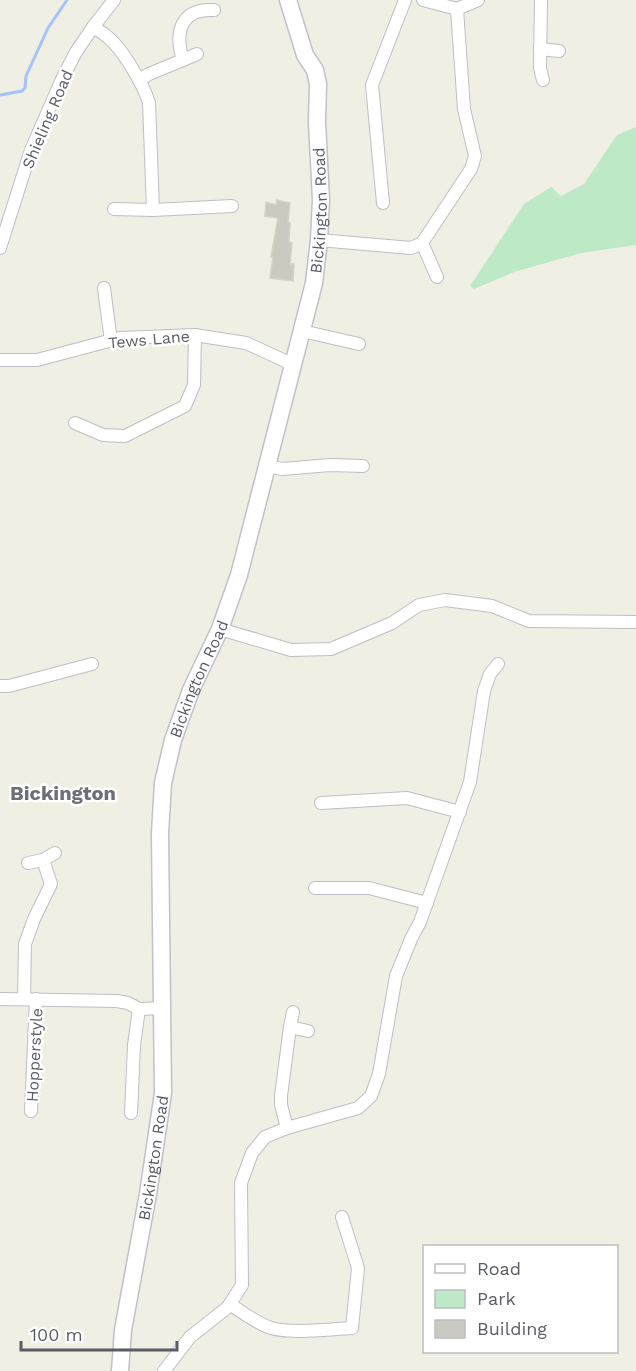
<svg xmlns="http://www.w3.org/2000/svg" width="636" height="1371" viewBox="0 0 636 1371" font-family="'Work Sans',sans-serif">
  <rect width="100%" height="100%" fill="#efefe3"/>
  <!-- green -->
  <polygon fill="#bde9c7" points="636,127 636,245 581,253 514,272 474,289 470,286 524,204 551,187 561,196 584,184 617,135"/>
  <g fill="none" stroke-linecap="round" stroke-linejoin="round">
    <!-- stream -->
    <polyline stroke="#a3c2ff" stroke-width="3" points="0,95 22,91 25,88 26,76 48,28 67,0"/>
  </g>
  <!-- building -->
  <polygon fill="#cacac0" stroke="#d5d3c1" stroke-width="1.5" points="277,200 290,203 288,222 290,223 289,242 292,243 290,264 294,264 293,281 270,278 273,257 271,257 278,218 265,216 266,202 276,205"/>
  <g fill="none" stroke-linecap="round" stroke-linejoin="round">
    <defs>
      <g id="street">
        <polyline points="541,0 540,68 543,80"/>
        <polyline points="457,9 478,0"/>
        <path d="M93,27C97,30 102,32 105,35C121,46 144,85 149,103L153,210L232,206"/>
        <polyline points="540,49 559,51"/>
        <polyline points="183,60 197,54"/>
        <path d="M139,80L149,74L183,60C174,32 181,8 214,10"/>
        <polyline points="383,203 372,85 405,0"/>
        <polyline points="114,209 153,210"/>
        <polyline points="319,240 411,248 422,243 471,169 475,156 464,109 457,9 423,0"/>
        <polyline points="422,243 437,277"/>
        <polyline points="0,248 31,150 63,77 76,52 93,27 114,0"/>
        <polyline points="104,288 111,341"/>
        <polyline points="302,331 359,344"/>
        <polyline points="0,360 37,360 120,338 195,335 246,343 294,365"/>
        <polyline points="75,423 103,435 125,436 185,406 194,385 195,335"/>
        <polyline points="267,466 282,469 330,465 363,466"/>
        <polyline points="220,629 291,650 331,649 392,623 419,605 445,600 492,606 529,621 636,622"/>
        <polyline points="0,686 9,686 92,664"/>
        <polyline points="321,803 407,798 460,812"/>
        <polyline points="28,863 43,860 55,853"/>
        <polyline points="315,888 369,888 427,903"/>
        <polyline points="0,999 117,1001 128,1003 139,1009 163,1008"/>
        <polyline points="24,999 25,944 34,919 51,884 43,860"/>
        <polyline points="293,1012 290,1027 308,1031"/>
        <polyline points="31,1111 36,999"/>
        <polyline points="131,1113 134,1045 139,1009"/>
        <polyline points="287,1128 281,1105 281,1096 290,1027"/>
        <path d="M230,1304C243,1313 256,1323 271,1328C292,1334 329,1329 352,1328L358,1268L342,1217"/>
        <polyline points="164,1371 190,1337 228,1307 242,1285 241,1183 252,1153 265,1137 287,1128 358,1108 371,1096 379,1074 396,976 411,939 420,922 470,782 484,691 490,674 498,664"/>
      </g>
      <g id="secondary">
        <path id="s1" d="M120,1371L123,1330L148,1194L163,1093L160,833L163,783L173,740L191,690L220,629L239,575L314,283L319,240L321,200L317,122L318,84L315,70L305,55L288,0"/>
      </g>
    </defs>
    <!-- street casing -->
    <use href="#street" stroke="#bdbfc6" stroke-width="14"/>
    <!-- secondary casing -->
    <use href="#secondary" stroke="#c0c1ca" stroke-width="19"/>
    <!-- street -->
    <use href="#street" stroke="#fff" stroke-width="12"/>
    <!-- secondary -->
    <use href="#secondary" stroke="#fff" stroke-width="16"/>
  </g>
  <g text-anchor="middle" stroke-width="5" stroke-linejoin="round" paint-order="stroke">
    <!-- street labels -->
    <g font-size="16" fill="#5b5d65" stroke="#fff">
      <text transform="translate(47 119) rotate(-67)" y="6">Shieling Road</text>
      <text dy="6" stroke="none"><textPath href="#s1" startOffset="1188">Bickington Road</textPath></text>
      <text transform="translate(149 339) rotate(-5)" y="6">Tews Lane</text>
      <text dy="6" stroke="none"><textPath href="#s1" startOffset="702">Bickington Road</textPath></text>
      <text transform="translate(34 1055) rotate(-87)" y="6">Hopperstyle</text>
      <text dy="6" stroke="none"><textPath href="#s1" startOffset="216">Bickington Road</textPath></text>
    </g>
    <!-- quarter labels -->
    <g font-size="20" font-weight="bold" fill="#6c6f77" stroke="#fff">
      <text x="63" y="800">Bickington</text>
    </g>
  </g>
  <!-- legend -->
  <rect x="423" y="1245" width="195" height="108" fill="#ffffff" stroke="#bdbec1" stroke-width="1.5"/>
  <rect x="435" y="1264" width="30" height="9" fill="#ffffff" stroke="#bdbec1" stroke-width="1.5"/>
  <text x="477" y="1275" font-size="18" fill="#5b5d65">Road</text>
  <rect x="435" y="1290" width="30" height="18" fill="#bde9c7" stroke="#bdbec1" stroke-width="1.5"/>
  <text x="477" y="1305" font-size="18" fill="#5b5d65">Park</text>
  <rect x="435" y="1320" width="30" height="18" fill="#cacac0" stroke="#bdbec1" stroke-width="1.5"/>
  <text x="477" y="1335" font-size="18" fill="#5b5d65">Building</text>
  <!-- scale -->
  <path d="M21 1341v9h156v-9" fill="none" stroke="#5b5d65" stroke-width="3"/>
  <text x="30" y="1341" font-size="18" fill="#5b5d65" stroke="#ffffff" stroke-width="4.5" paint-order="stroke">100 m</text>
</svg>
